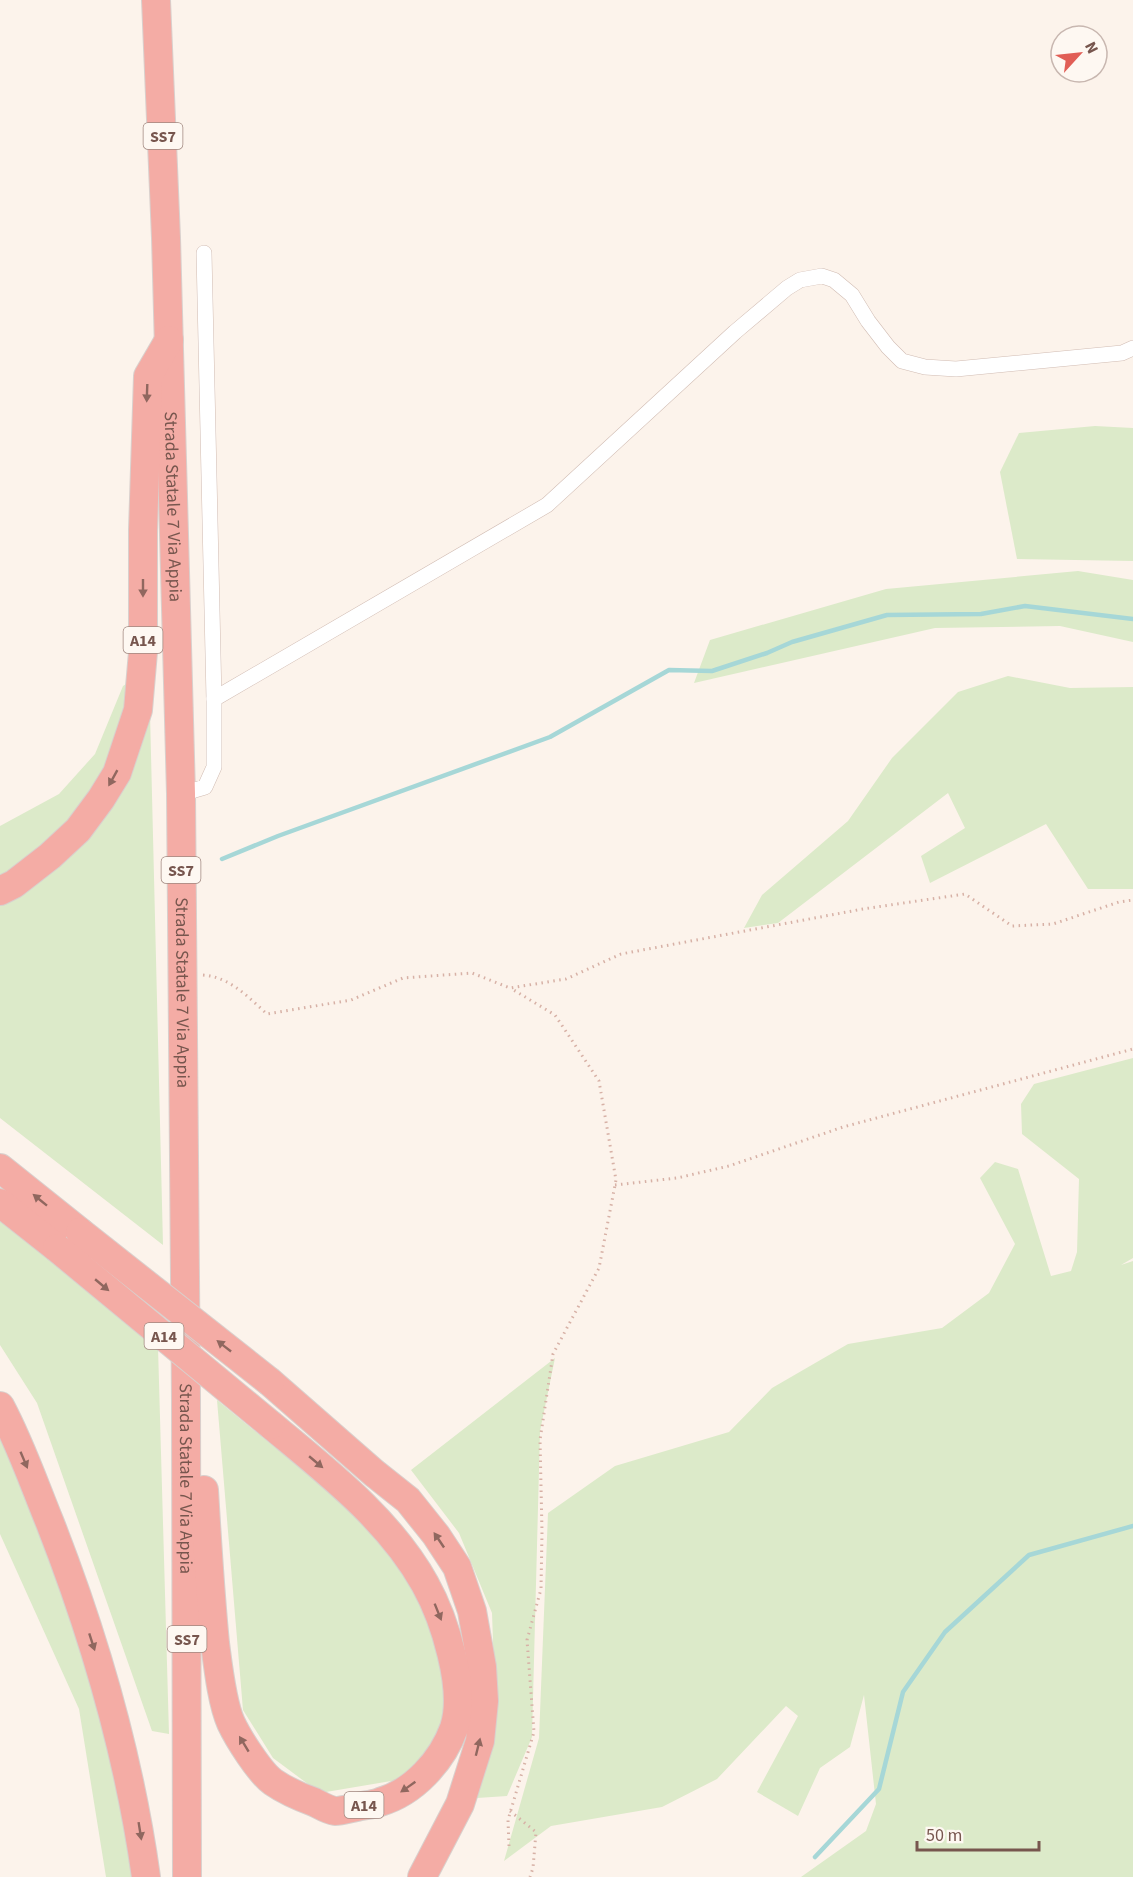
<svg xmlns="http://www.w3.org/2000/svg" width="1133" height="1877" viewBox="0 0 1133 1877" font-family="'Source Sans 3',sans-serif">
  <rect width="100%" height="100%" fill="#fcf3eb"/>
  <!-- green -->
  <g fill="#dceac9">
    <polygon points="1095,426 1133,428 1133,561 1017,559 1000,472 1019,433"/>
    <polygon points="1078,571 1133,580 1133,642 1060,626 935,628 694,683 710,640 886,589"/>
    <polygon points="142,674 115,774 45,857 0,884 0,826 59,794 95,754 123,686"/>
    <polygon points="1008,676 1070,688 1133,687 1133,889 1088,889 1046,824 930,883 921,856 965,828 948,793 778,923 744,928 762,895 848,821 892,758 958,692"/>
    <polygon points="150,713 163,1245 0,1118 0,896 20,887"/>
    <polygon points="1133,1058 1133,1258 1121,1265 1133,1261 1133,1877 801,1877 866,1831 876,1804 864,1695 850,1747 820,1768 798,1816 757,1792 798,1716 786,1706 717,1779 662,1807 551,1826 504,1861 539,1738 548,1513 615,1466 729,1432 772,1388 848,1344 942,1328 989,1293 1015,1244 980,1178 995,1162 1018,1169 1051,1276 1071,1271 1077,1252 1079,1179 1022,1134 1021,1104 1034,1084"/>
    <polygon points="0,1219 158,1347 169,1734 152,1731 37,1403 0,1345"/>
    <polygon points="555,1358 540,1431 532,1737 507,1796 477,1798 496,1726 492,1613 459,1533 411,1470"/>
    <polygon points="217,1400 366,1522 413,1574 455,1657 455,1716 424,1764 403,1779 320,1793 273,1758 243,1710"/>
    <polygon points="0,1408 73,1584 142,1877 106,1877 79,1709 0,1534"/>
  </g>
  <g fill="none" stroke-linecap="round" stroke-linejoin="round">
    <!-- stream -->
    <g stroke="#a6d7d7" stroke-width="4.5">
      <polyline points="222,859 278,836 550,737 669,670 712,671 767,653 792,642 887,615 981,614 1025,606 1133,619"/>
      <polyline points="815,1857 879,1789 903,1692 945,1632 1029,1555 1133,1526"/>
    </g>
    <defs>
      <g id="street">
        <polyline points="204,253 214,699"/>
        <polyline points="181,794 205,787 214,767 214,699 547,505 735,332 787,288 800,280 822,276 834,280 852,295 868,321 888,347 902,361 925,367 956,369 1122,353 1133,348"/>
      </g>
      <g id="highway">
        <path id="s1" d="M156,0L166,238L181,794L186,1400L187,1877"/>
        <polyline points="0,891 14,884 50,856 78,830 101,799 117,773 138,710 143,652 143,530 148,376 169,340"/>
        <polyline points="0,1168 80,1232"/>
        <polyline points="0,1203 57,1248"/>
        <polyline points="270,1382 374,1473 408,1500 436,1535 457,1567 472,1611 482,1667 484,1701 480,1741 460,1804 422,1877"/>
        <path d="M0,1406C20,1443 34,1484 50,1523C95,1638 129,1755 146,1877"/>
        <path d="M204,1490C207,1541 210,1592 215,1643C218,1666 222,1703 231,1723C238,1738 260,1773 273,1782C286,1791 300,1797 314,1802C320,1805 328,1810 335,1811C342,1811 351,1808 357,1807C365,1805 372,1805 380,1802C414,1792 442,1761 454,1728C467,1689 444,1618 425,1584C389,1519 326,1471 271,1425"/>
      </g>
    </defs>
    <!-- street casing -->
    <use href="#street" stroke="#d1bcb3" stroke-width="16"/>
    <!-- highway casing -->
    <use href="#highway" stroke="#d9d0cd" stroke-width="30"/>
    <!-- path -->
    <g stroke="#d7b1a6" stroke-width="3" stroke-dasharray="1.5 4.5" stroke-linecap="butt">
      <path d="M203,975C230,977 248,997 267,1014L351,1000L403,978L472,973L510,988L566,979L621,954L863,909L965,894L1012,926L1053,924L1119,902L1133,900"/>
      <polyline points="615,1185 677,1178 729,1166 843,1127 1133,1049"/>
      <polyline points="510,1811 536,1832 533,1868 530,1877"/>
      <polyline points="509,1846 508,1820 534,1732 527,1640 541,1589 542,1532 540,1440 553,1354 599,1268 616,1180 599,1081 555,1015 512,989"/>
    </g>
    <!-- street -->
    <use href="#street" stroke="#fff" stroke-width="15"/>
    <!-- highway -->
    <use href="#highway" stroke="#f4aca5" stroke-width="28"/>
    <defs>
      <g id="highway-bridge">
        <polyline points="80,1232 270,1382"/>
        <polyline points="57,1248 271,1425"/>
      </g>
    </defs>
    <!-- highway-bridge casing -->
    <use href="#highway-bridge" stroke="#d9d0cd" stroke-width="30" stroke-linecap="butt"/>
    <!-- highway-bridge -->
    <use href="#highway-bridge" stroke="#f4aca5" stroke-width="28"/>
  </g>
  <!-- one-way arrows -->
  <defs><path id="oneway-solid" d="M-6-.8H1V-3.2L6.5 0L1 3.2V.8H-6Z" transform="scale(1.5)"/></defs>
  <g fill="#90675f">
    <use href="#oneway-solid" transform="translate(147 393) rotate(92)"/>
    <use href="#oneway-solid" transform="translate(143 588) rotate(90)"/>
    <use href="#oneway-solid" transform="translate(113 778) rotate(119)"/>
    <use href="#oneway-solid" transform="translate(40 1200) rotate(-141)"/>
    <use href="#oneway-solid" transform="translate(102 1285) rotate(40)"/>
    <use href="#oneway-solid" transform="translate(224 1346) rotate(-142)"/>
    <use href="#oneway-solid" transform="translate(24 1460) rotate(67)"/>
    <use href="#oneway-solid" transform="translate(316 1462) rotate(40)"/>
    <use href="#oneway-solid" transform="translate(439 1540) rotate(-124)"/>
    <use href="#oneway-solid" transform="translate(438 1612) rotate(68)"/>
    <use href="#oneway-solid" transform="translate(92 1642) rotate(72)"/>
    <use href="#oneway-solid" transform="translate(244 1744) rotate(-121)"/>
    <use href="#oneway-solid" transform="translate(478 1747) rotate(-76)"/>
    <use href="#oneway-solid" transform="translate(408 1787) rotate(145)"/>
    <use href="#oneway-solid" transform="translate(140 1831) rotate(81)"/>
  </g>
  <g text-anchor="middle" stroke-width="4.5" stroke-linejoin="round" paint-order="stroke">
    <!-- shield labels -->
    <g fill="#fef8f2" stroke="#a0877f" stroke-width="1.5">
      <rect x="143.5" y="123" width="39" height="26" rx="4.5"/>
      <rect x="123.5" y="627" width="39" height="26" rx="4.5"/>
      <rect x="161.5" y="857" width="39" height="26" rx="4.5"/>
      <rect x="144.5" y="1323" width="39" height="26" rx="4.5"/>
      <rect x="167.5" y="1626" width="39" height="26" rx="4.5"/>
      <rect x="344.5" y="1792" width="39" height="26" rx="4.5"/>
    </g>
    <g font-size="16" font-weight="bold" fill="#77564e">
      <text x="163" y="142">SS7</text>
      <text x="143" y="646">A14</text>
      <text x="181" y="876">SS7</text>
      <text x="164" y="1342">A14</text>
      <text x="187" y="1645">SS7</text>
      <text x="364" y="1811">A14</text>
    </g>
    <!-- street labels -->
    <g font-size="18" fill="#77564e" stroke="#fef8f2">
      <text dy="6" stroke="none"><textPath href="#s1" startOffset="507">Strada Statale 7 Via Appia</textPath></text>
      <text dy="6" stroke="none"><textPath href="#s1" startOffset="993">Strada Statale 7 Via Appia</textPath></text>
      <text dy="6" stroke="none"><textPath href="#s1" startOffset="1479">Strada Statale 7 Via Appia</textPath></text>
    </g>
  </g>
  <!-- north arrow -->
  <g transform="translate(1079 54) rotate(63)"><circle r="28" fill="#fef8f2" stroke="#c8b7b0" stroke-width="1.5"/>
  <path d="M0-4.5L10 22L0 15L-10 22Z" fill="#e15e56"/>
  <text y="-9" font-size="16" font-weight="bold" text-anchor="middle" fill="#77564e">N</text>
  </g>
  <!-- scale -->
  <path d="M917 1841v9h122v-9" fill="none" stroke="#77564e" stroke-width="3"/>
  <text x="926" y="1841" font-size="18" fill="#77564e" stroke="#fef8f2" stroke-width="4.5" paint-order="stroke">50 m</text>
</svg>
